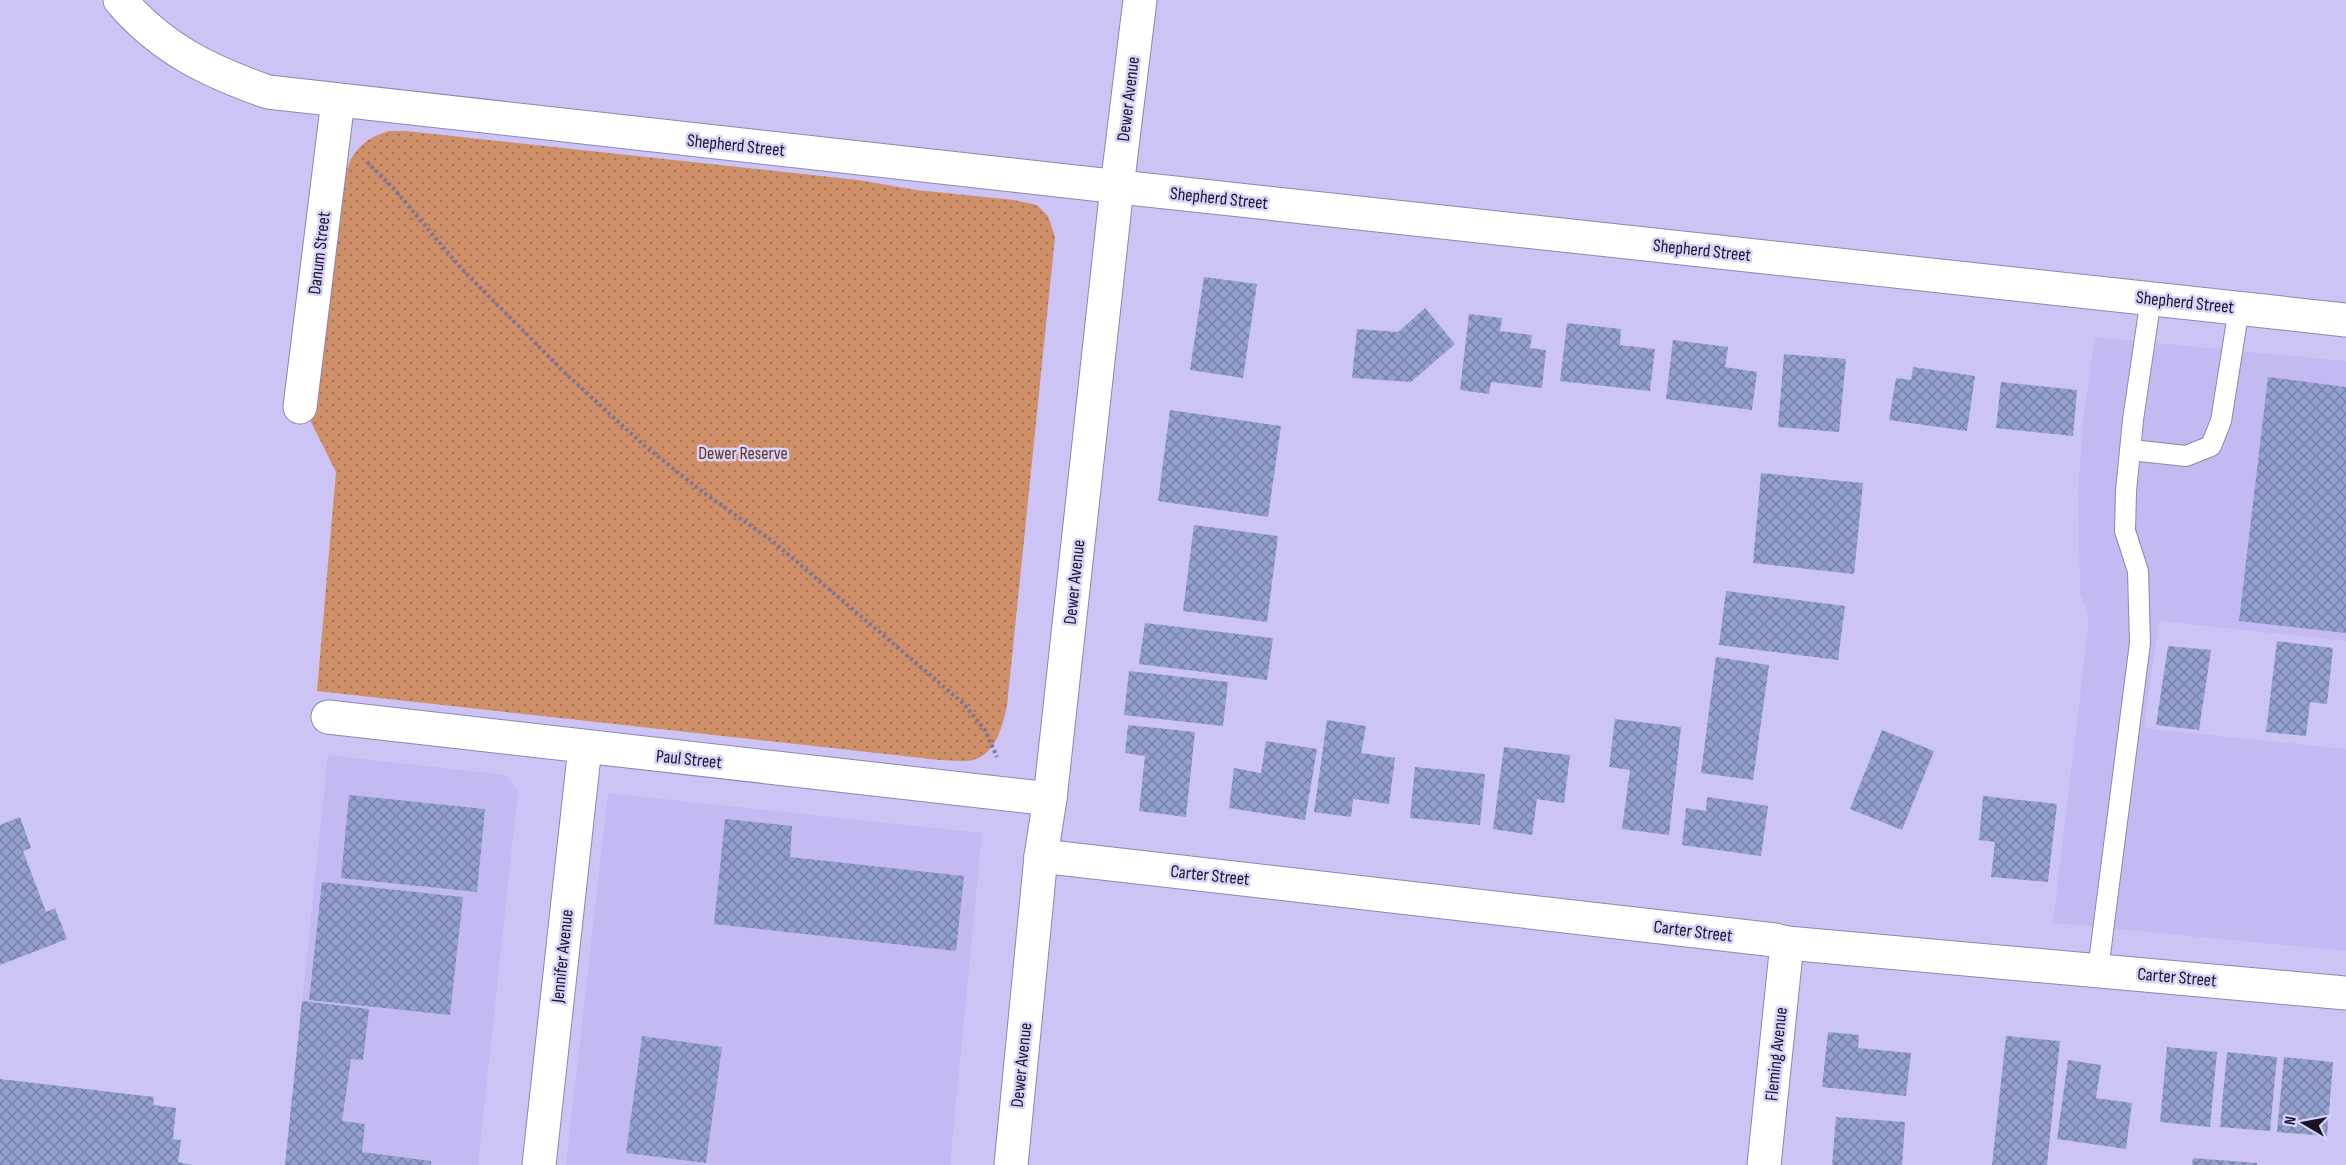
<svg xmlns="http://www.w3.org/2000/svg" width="2346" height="1165" viewBox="0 0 2346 1165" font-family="'Sofia Sans Condensed',sans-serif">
  <defs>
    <pattern id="park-dots" width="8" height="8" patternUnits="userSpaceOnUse" patternTransform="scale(1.5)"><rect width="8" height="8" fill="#cf9069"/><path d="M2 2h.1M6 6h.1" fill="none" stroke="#a77456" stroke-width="1.8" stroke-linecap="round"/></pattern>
    <pattern id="building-cross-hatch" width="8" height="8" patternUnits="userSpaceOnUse" patternTransform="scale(1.5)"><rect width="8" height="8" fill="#93a0ce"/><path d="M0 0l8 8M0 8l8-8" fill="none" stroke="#7781a7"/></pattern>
  </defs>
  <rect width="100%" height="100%" fill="#ccc4f5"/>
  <!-- built -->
  <g fill="#c3baf2">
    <polygon points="2095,337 2346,361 2346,641 2159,621 2144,728 2346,749 2346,951 2053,923 2088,629 2088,613 2080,592 2078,491 2084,413"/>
    <polygon points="328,755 506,775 518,790 478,1165 285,1165"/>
    <polygon points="608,793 982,833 950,1165 566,1165"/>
  </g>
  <!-- park -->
  <path fill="url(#park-dots)" d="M389,131H406L858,180L916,190L1014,200L1037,205L1048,216L1055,237L1007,706C1002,726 997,753 973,760C964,762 950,760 940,760L317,691L336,472L311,422L341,187C350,157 356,141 389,131Z"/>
  <!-- building -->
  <g fill="url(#building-cross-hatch)">
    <polygon points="1204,277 1257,284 1243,378 1190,370"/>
    <polygon points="1425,308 1455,344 1411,382 1352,378 1357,329 1398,332"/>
    <polygon points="1469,314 1502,318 1500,331 1532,335 1530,348 1546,350 1542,388 1491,382 1489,394 1460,390"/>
    <polygon points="1567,323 1621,329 1620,345 1655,349 1650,391 1560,381"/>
    <polygon points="1673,340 1728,347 1725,367 1757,372 1752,410 1666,399"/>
    <polygon points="1784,354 1846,359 1839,432 1778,427"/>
    <polygon points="1913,367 1975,376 1967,431 1889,420 1896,378 1911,380"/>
    <polygon points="2268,377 2346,387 2346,633 2239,621"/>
    <polygon points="2001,382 2077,390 2073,436 1996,428"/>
    <polygon points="1170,410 1281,426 1268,517 1158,501"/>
    <polygon points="1761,473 1863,483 1854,574 1753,563"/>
    <polygon points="1194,525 1278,536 1267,622 1183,611"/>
    <polygon points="1726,591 1845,606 1838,660 1719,645"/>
    <polygon points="1145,623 1273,638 1267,680 1139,664"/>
    <polygon points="2277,641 2333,648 2327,704 2310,702 2306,736 2266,732"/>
    <polygon points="2168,646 2211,650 2199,730 2156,725"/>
    <polygon points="1716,657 1769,665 1753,780 1701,773"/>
    <polygon points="1129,671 1228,682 1223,726 1124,715"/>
    <polygon points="1615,719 1681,727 1669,835 1622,829 1630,770 1609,767"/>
    <polygon points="1327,720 1366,726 1361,753 1395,758 1389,804 1353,799 1351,817 1314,812"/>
    <polygon points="1128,725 1195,732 1186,817 1139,811 1145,756 1125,753"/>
    <polygon points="1882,730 1934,751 1902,830 1850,809"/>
    <polygon points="1266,741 1317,749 1305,820 1229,808 1234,768 1261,773"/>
    <polygon points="1504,747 1570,755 1564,803 1537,799 1532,835 1493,829"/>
    <polygon points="1415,767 1485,774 1480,825 1410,818"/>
    <polygon points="349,795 485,809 477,892 341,878"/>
    <polygon points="1983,796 2057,804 2048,882 1991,877 1995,842 1979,840"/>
    <polygon points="1707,797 1768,806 1761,856 1682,845 1686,808 1706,811"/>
    <polygon points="20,817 31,848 23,851 46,912 55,908 67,939 0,965 0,825"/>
    <polygon points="725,819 792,826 790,857 964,876 956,951 714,924"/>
    <polygon points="322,882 463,897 450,1015 309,1000"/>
    <polygon points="302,1001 369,1009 363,1060 351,1059 342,1121 365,1124 362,1152 431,1161 431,1165 285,1165"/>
    <polygon points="1828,1032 1859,1035 1858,1048 1911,1053 1906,1096 1822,1087"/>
    <polygon points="642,1036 722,1047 706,1163 626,1153"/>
    <polygon points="2006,1036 2060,1041 2047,1165 1992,1165"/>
    <polygon points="2167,1047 2217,1052 2210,1127 2160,1122"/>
    <polygon points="2227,1052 2277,1057 2270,1131 2220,1127"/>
    <polygon points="2284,1057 2333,1062 2327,1136 2277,1132"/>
    <polygon points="2068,1060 2101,1065 2096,1098 2132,1103 2126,1149 2057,1139"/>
    <polygon points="0,1079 154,1097 153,1105 176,1108 173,1139 181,1140 178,1162 193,1165 0,1165"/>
    <polygon points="1836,1117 1905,1122 1902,1165 1832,1165"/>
    <polygon points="2193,1158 2257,1163 2257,1165 2192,1165"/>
  </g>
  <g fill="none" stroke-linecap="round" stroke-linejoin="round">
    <defs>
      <g id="service">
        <polyline points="2131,450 2186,456 2211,446 2221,421 2239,308"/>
        <polyline points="2098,970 2140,643 2138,571 2125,531 2126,491 2133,420 2151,298"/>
      </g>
      <g id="minor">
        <path d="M120,0C162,49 208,71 268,92L1129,188L2346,320"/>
        <polyline points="300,407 338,100"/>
        <polyline points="328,717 1050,799"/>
        <polyline points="1041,856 1775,940 1787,943 2346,993"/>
        <polyline points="539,1165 585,747"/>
        <polyline points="1011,1165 1041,856 1050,799 1117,187 1140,0"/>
        <polyline points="1764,1165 1787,943"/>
      </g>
    </defs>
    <!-- service casing -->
    <use href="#service" stroke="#8e85b4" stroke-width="22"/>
    <!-- minor casing -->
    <use href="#minor" stroke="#8e85b4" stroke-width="35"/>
    <!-- path -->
    <polyline stroke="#7c7599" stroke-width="4" stroke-dasharray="3 3" stroke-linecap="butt" points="367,162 394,189 461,268 565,373 646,447 704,493 771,540 963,703 985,730 997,757"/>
    <!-- service -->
    <use href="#service" stroke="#fff" stroke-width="20"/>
    <!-- minor -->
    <use href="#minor" stroke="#fff" stroke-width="33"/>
  </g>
  <g text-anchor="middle" stroke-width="5" stroke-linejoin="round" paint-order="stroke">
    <!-- street labels -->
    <g font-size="18" fill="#191527" stroke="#d9d2fb">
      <text transform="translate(1128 99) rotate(-83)" y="6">Dewer Avenue</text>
      <text transform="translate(736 145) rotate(6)" y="6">Shepherd Street</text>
      <text transform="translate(1219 198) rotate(6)" y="6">Shepherd Street</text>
      <text transform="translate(1702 250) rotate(6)" y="6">Shepherd Street</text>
      <text transform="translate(319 253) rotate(-83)" y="6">Danum Street</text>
      <text transform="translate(2185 302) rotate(6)" y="6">Shepherd Street</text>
      <text transform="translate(1074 582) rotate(-84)" y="6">Dewer Avenue</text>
      <text transform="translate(689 759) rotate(6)" y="6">Paul Street</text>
      <text transform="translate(1210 875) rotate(6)" y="6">Carter Street</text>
      <text transform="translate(1693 931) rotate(7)" y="6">Carter Street</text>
      <text transform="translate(562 956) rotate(-84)" y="6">Jennifer Avenue</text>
      <text transform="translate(2177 977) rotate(5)" y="6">Carter Street</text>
      <text transform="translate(1776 1054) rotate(-84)" y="6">Fleming Avenue</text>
      <text transform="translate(1021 1065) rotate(-84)" y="6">Dewer Avenue</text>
    </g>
    <!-- park labels -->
    <g font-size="18" fill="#61381d" stroke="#d9d2fb">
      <text x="743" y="459">Dewer Reserve</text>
    </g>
  </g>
  <!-- north arrow -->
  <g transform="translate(2304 1123) rotate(280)" stroke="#d9d2fb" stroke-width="4.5" paint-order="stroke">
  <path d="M0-4.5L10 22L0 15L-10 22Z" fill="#191527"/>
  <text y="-9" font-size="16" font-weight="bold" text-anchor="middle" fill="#191527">N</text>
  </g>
</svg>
